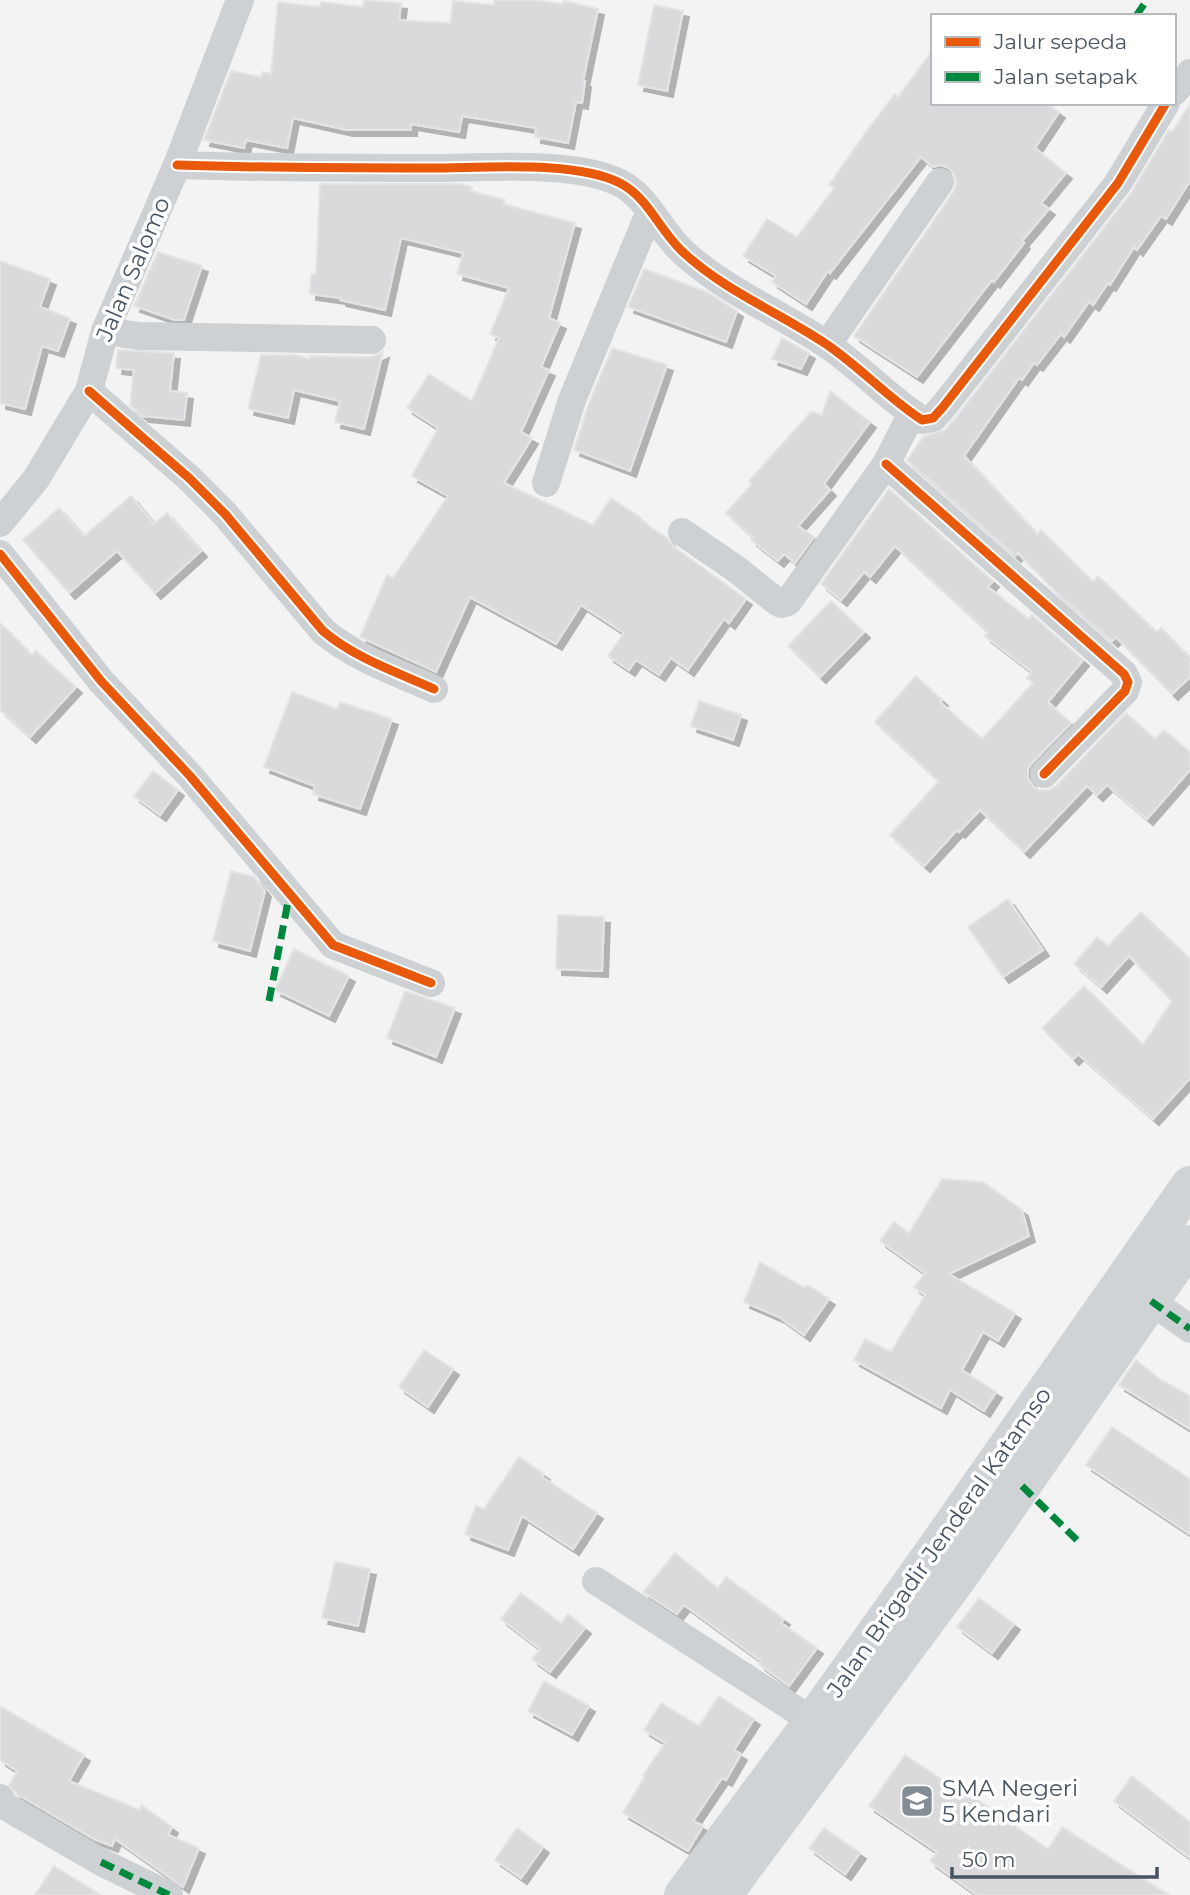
<svg xmlns="http://www.w3.org/2000/svg" width="1190" height="1895" viewBox="0 0 1190 1895" font-family="Montserrat,sans-serif">
  <defs>
    <filter id="shadow"><feDropShadow dx="6" dy="6" stdDeviation="0" flood-color="#0004"/></filter>
  </defs>
  <rect width="100%" height="100%" fill="#f3f3f3"/>
  <!-- building -->
  <g fill="#dadadc" stroke="#e4e4e5" stroke-width="2" filter="url(#shadow)">
    <polygon points="364,0 401,3 399,20 450,23 453,1 494,5 494,0 531,0 563,4 564,1 598,9 583,81 585,81 582,103 576,102 568,143 535,137 536,128 462,116 459,132 411,124 411,130 347,130 293,118 287,148 246,140 244,148 204,140 231,71 261,77 262,72 271,74 278,2 320,7 321,2 363,7"/>
    <polygon points="654,5 683,11 667,91 638,85"/>
    <polygon points="933,50 933,103 1046,103 1059,112 1035,148 1066,173 1041,203 1049,209 1022,241 1024,243 994,282 992,280 917,377 854,336 954,191 956,184 955,176 949,168 941,165 933,167 921,157 830,273 828,271 806,304 772,282 776,276 743,256 767,219 797,237 834,188 829,185 868,129 895,94 898,97"/>
    <polygon points="1190,104 1190,181 1166,219 1161,216 1137,250 1134,247 1110,285 1108,283 1093,305 1089,302 1064,337 1061,334 1037,365 1034,363 1022,380 1019,378 964,456 1037,534 1041,530 1093,582 1098,576 1157,632 1161,628 1190,658 1190,677 1172,694 1116,637 1112,641 1055,591 1018,553 1015,556 907,460 924,436 945,430 956,417 1131,193 1169,130 1172,132"/>
    <polygon points="320,184 460,184 472,187 471,191 505,200 503,204 575,223 549,318 560,323 541,367 549,370 521,432 532,438 504,483 593,525 611,498 641,518 640,520 667,538 673,546 746,599 729,623 724,619 688,670 671,658 659,675 636,660 629,670 608,656 624,633 581,605 556,644 470,597 436,672 360,637 387,575 393,578 448,496 412,476 438,428 407,408 429,374 472,401 499,338 490,334 509,288 457,274 463,253 401,238 385,310 340,300 340,298 310,294 311,274 316,274"/>
    <polygon points="158,252 202,266 184,320 175,320 134,306"/>
    <polygon points="0,261 50,279 40,307 70,318 58,351 42,346 25,409 0,403"/>
    <polygon points="644,269 707,292 737,311 726,342 628,307"/>
    <polygon points="782,338 809,353 801,369 772,359"/>
    <polygon points="612,348 667,365 630,471 574,450 588,406"/>
    <polygon points="118,350 174,353 170,391 187,393 184,420 143,416 130,405 134,370 116,368"/>
    <polygon points="383,352 364,429 335,422 340,401 294,390 288,418 248,409 261,355 295,355 309,359 310,356 372,357"/>
    <polygon points="830,391 870,422 824,484 830,490 798,526 814,537 795,563 784,554 778,561 751,540 753,537 726,513 752,484 749,481 811,412 822,415"/>
    <polygon points="889,489 993,581 988,587 1029,619 1032,615 1083,660 1048,702 1071,723 1032,763 1028,769 1028,778 1033,786 1039,790 1048,790 1056,786 1126,713 1155,739 1164,730 1190,752 1190,770 1147,819 1107,785 1097,795 1087,786 1024,852 980,810 959,832 957,830 924,866 890,835 939,781 875,722 916,676 942,700 940,702 982,739 1033,683 1027,678 1032,672 985,636 988,632 895,546 870,577 864,572 841,600 821,584"/>
    <polygon points="131,496 154,524 167,513 201,551 155,593 117,551 69,593 23,540 59,508 84,536"/>
    <polygon points="831,601 864,632 820,677 788,646"/>
    <polygon points="0,623 32,655 36,651 76,687 30,737 0,710"/>
    <polygon points="292,692 337,709 340,702 392,719 360,809 313,794 315,786 264,767"/>
    <polygon points="699,701 741,715 733,740 691,726"/>
    <polygon points="153,771 178,790 160,815 134,796"/>
    <polygon points="231,871 254,877 265,891 250,951 213,941"/>
    <polygon points="1008,899 1043,950 1003,977 968,927"/>
    <polygon points="1141,912 1190,959 1190,1078 1153,1119 1078,1054 1073,1059 1042,1028 1084,986 1143,1045 1172,1001 1129,956 1101,987 1074,964 1097,937 1108,946"/>
    <polygon points="558,915 604,917 602,971 556,969"/>
    <polygon points="294,949 349,976 329,1016 275,990"/>
    <polygon points="405,991 455,1008 436,1057 387,1038"/>
    <polygon points="942,1179 983,1182 1022,1210 1029,1236 949,1274 1015,1313 998,1341 983,1332 962,1370 996,1392 984,1411 950,1390 941,1408 854,1360 865,1339 891,1352 925,1295 914,1287 925,1273 880,1241 894,1222 909,1233"/>
    <polygon points="760,1262 805,1288 808,1285 829,1299 804,1335 779,1317 744,1302"/>
    <polygon points="424,1350 453,1369 428,1407 399,1387"/>
    <polygon points="1136,1360 1160,1379 1190,1396 1190,1429 1119,1385"/>
    <polygon points="1112,1427 1190,1479 1190,1534 1086,1465"/>
    <polygon points="519,1457 544,1474 542,1477 597,1513 573,1549 522,1516 508,1550 465,1534 476,1506 484,1509"/>
    <polygon points="675,1553 718,1588 726,1577 784,1619 781,1623 817,1648 789,1686 759,1664 761,1661 684,1605 677,1614 643,1592"/>
    <polygon points="335,1562 370,1569 358,1626 322,1618"/>
    <polygon points="521,1593 561,1623 568,1614 585,1628 550,1672 532,1659 540,1649 501,1619"/>
    <polygon points="979,1598 1014,1624 992,1653 957,1627"/>
    <polygon points="544,1681 589,1706 572,1735 528,1711"/>
    <polygon points="719,1696 754,1719 734,1750 741,1754 726,1780 722,1778 693,1821 703,1826 688,1851 623,1813 645,1776 643,1775 665,1743 644,1730 661,1703 699,1726"/>
    <polygon points="0,1706 84,1755 69,1781 140,1810 141,1805 172,1827 168,1835 199,1848 183,1887 115,1839 112,1846 94,1839 17,1794 9,1785 17,1771 0,1760"/>
    <polygon points="905,1755 973,1800 975,1798 1048,1849 1062,1827 1169,1895 977,1895 930,1861 937,1852 869,1806"/>
    <polygon points="1132,1776 1190,1822 1190,1858 1114,1801"/>
    <polygon points="517,1828 543,1847 521,1878 495,1860"/>
    <polygon points="824,1828 860,1853 845,1874 809,1848"/>
    <polygon points="54,1866 101,1895 35,1895"/>
  </g>
  <g fill="none" stroke-linecap="round" stroke-linejoin="round">
    <!-- street -->
    <g stroke="#ced1d4" stroke-width="28">
      <polyline points="1174,92 1190,73"/>
      <path d="M177,165C262,168 346,168 431,168C483,168 575,160 620,183C649,198 660,232 684,253C725,291 780,313 826,344C860,367 888,398 922,420L933,418L943,407L1118,183L1166,103"/>
      <polyline points="105,331 139,336 372,340"/>
      <polyline points="827,345 940,182"/>
      <path d="M89,391L189,478L225,514L323,631C355,658 396,672 434,689"/>
      <polyline points="886,464 1124,674 1128,682 1125,691 1044,774"/>
      <polyline points="546,483 572,400 650,211"/>
      <polyline points="0,523 36,479 89,391 105,331 177,165 240,0"/>
      <polyline points="682,532 736,569 776,601 781,604 788,602 886,464 912,413"/>
      <polyline points="0,554 101,681 190,776 333,945 431,983"/>
      <polyline points="1151,1301 1190,1329"/>
      <polyline points="596,1581 813,1721"/>
      <polyline points="0,1798 5,1806 101,1862 169,1895"/>
    </g>
    <!-- secondary -->
    <g stroke="#cfd3d5" stroke-width="38">
      <polyline points="683,1895 813,1721 934,1551 1190,1185"/>
      <polyline points="723,1895 958,1578 1190,1244"/>
    </g>
    <!-- quiet -->
    <g stroke="#00873e" stroke-width="7" stroke-dasharray="14 7" stroke-linecap="butt">
      <polyline points="1136,16 1147,0"/>
      <polyline points="269,1001 290,891"/>
      <polyline points="1151,1301 1190,1329"/>
      <polyline points="1022,1486 1080,1543"/>
      <polyline points="101,1862 169,1895"/>
    </g>
    <defs>
      <g id="cycleway">
        <path d="M177,165C262,168 346,168 431,168C483,168 575,160 620,183C649,198 660,232 684,253C725,291 780,313 826,344C860,367 888,398 922,420L933,418L943,407L1118,183L1166,103"/>
        <path d="M89,391L189,478L225,514L323,631C355,658 396,672 434,689"/>
        <polyline points="886,464 1124,674 1128,682 1125,691 1044,774"/>
        <polyline points="0,554 101,681 190,776 333,945 431,983"/>
      </g>
    </defs>
    <!-- cycleway casing -->
    <use href="#cycleway" stroke="#fff" stroke-width="13"/>
    <!-- cycleway -->
    <use href="#cycleway" stroke="#e8590c" stroke-width="9"/>
  </g>
  <!-- icons -->
  <defs>
    <symbol id="school-square" viewBox="-11 -11 22 22"><rect x="-9" y="-9" width="18" height="18" rx="4" fill="#848c94" stroke="#fff"/><path d="M0-5L7-2L0 1L-7-2ZM-4 1L0 2.5L4 1V4Q0 6-4 4Z" fill="#fff"/></symbol>
  </defs>
  <g fill-rule="evenodd">
    <use href="#school-square" x="898" y="1782" width="38" height="38"/>
  </g>
  <g text-anchor="middle" stroke-width="7" stroke-linejoin="round" paint-order="stroke">
    <!-- street labels -->
    <g font-size="23" fill="#485461" stroke="#fff">
      <text transform="translate(133 269) rotate(-67)" y="8">Jalan Salomo</text>
      <text transform="translate(939 1542) rotate(-55)" y="8">Jalan Brigadir Jenderal Katamso</text>
    </g>
    <!-- poi labels -->
    <g font-size="23" fill="#485461" stroke="#fff" text-anchor="start">
      <text x="942" y="1796">SMA Negeri<tspan x="942" dy="26">5 Kendari</tspan></text>
    </g>
  </g>
  <!-- legend -->
  <rect x="931" y="14" width="245" height="91" fill="#ffffff" stroke="#b6bbc0" stroke-width="2"/>
  <rect x="945" y="37" width="35" height="10" fill="#e8590c" stroke="#b6bbc0" stroke-width="2"/>
  <text x="994" y="49" font-size="21" fill="#485461">Jalur sepeda</text>
  <rect x="945" y="72" width="35" height="10" fill="#00873e" stroke="#b6bbc0" stroke-width="2"/>
  <text x="994" y="84" font-size="21" fill="#485461">Jalan setapak</text>
  <!-- scale -->
  <path d="M952 1867v10h205v-10" fill="none" stroke="#485461" stroke-width="3.5"/>
  <text x="962" y="1867" font-size="21" fill="#485461" stroke="#ffffff" stroke-width="5" paint-order="stroke">50 m</text>
</svg>
